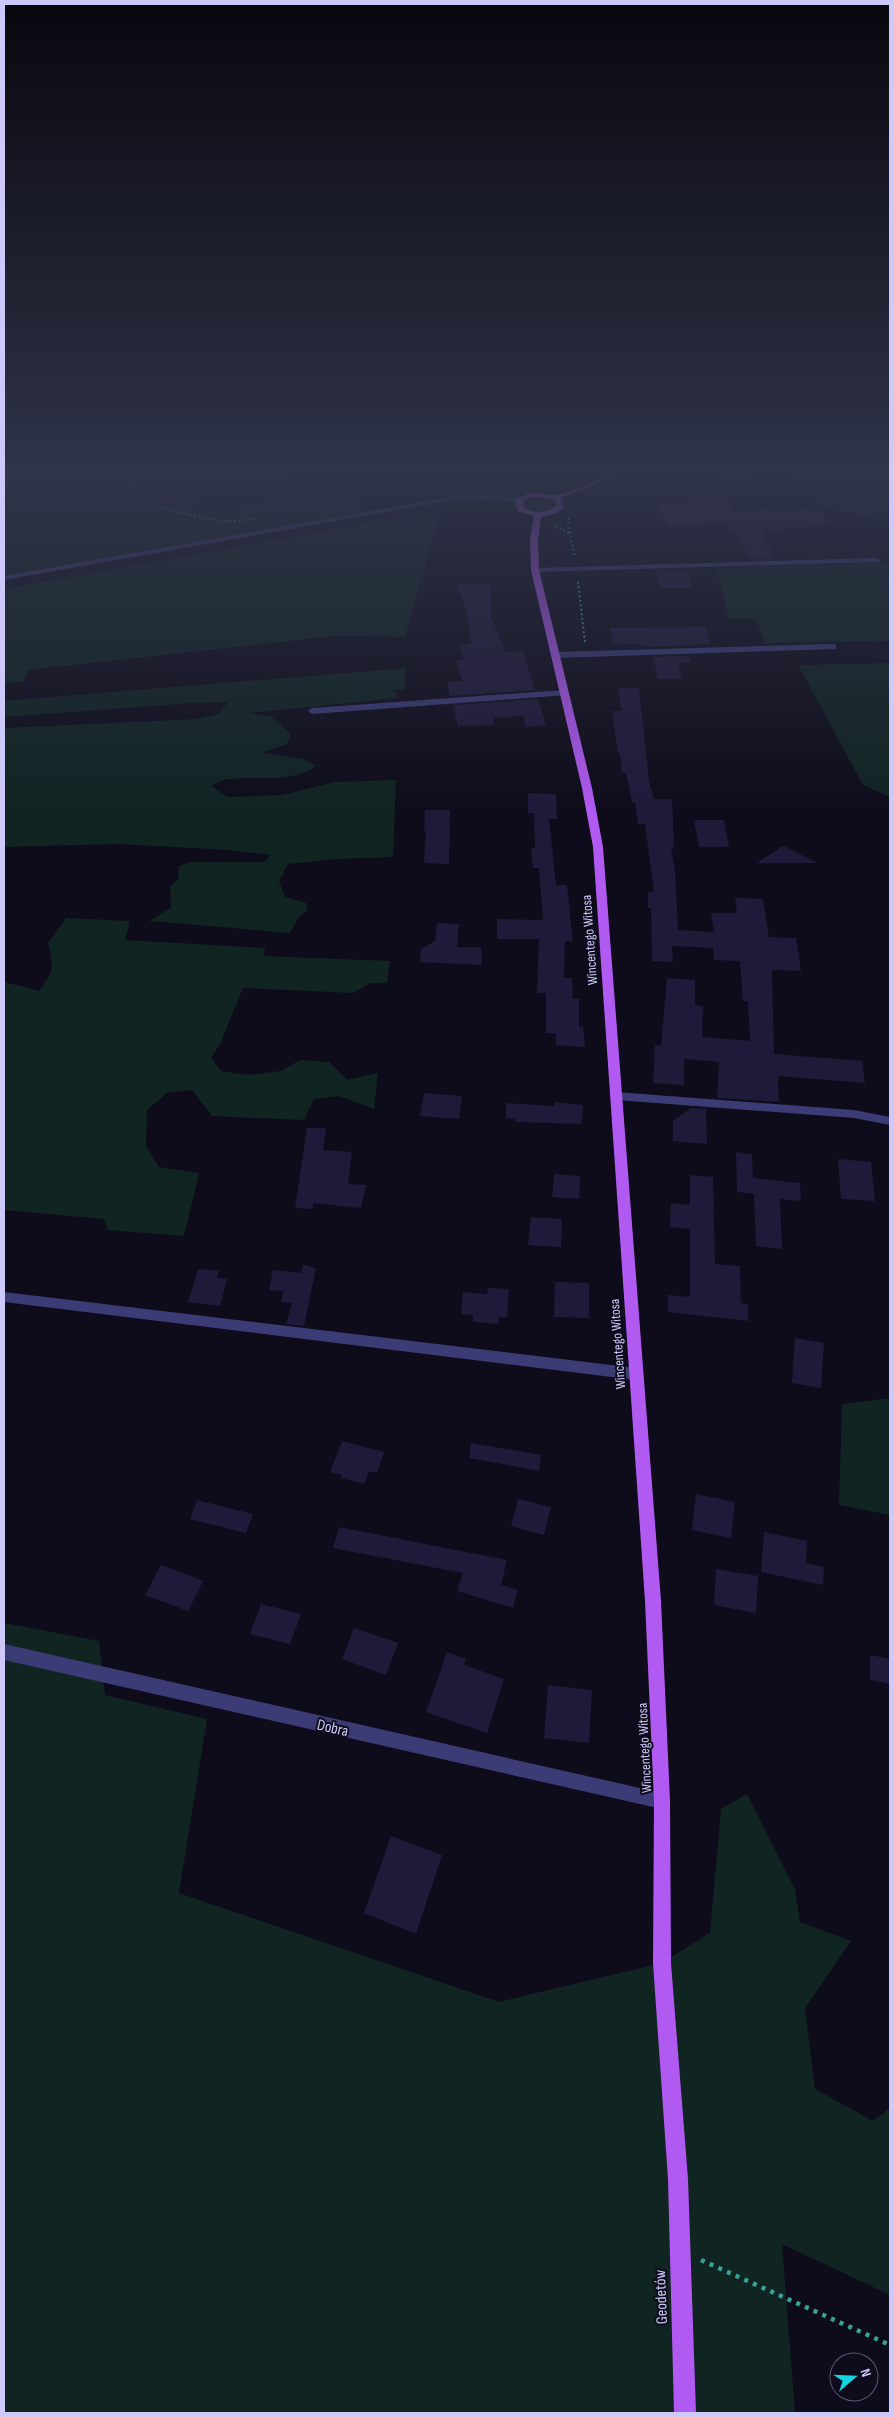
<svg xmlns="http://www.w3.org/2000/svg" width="894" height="2417" viewBox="0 0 894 2417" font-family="'Sofia Sans Condensed',sans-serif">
  <rect width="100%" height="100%" fill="#0e0c1a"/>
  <!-- green -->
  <g fill="#102422">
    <polygon points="4,474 322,474 263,482 203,495 195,499 199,508 210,510 331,489 351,489 368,513 4,577"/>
    <polygon points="717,474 777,474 727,483"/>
    <polygon points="787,474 890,474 890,524 870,516 830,509 811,496 802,482 792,478 808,492 787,496 772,481 791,478"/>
    <polygon points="511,480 517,486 499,489 498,491 472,492 465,489"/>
    <path d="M539,498L552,502V507C544,512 533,512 527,505L530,500Z"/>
    <polygon points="441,510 405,637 335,636 28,670 24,681 4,684 4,589"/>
    <polygon points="890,563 890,641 765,643 756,619 729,619 716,568"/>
    <polygon points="890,663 890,797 863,785 798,665"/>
    <path d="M405,668V690L394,689L398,698L248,713L272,717L291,734L287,744L262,753L304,759L316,766C293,784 256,776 229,779C223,779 216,784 211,786L228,797L281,795L335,782L396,780L393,857L337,859L288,864L279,881L285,897L306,903L307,911L298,918L290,933L149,921L171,908L170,887L178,879L179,866L191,862H264L271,855L229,850L118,844L4,847V728L196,719L218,714L228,702L193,703L4,717V701Z"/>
    <path d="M66,918L130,921L125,940L265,948L264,956L390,961L387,983H371L353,993L243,988L220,1044L211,1058L221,1071L248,1075L281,1071L300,1060L329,1062L347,1080L378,1073L374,1109L339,1096L314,1099L304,1120L212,1116L192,1090L167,1093L147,1110L146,1146L159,1167L199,1173L184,1236L108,1230L104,1219L4,1210V982L39,991C54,971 54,967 48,943Z"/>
    <polygon points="890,1398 890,1515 839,1505 842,1404"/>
    <polygon points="4,1623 99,1641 105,1695 207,1719 179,1893 499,2002 662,1963 710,1933 721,1809 747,1794 795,1889 800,1922 851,1941 805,2008 815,2089 873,2121 890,2108 890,2295 782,2244 795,2413 4,2413"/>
  </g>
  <!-- building -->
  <g fill="#1f1a3a">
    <polygon points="726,498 735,512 819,507 831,525 762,530 773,557 749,558 736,533 731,533 725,522 668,526 655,503"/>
    <polygon points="656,571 687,571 692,588 661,588"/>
    <polygon points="456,584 491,585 491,617 506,652 523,651 535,690 450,696 447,682 462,681 456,661 464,660 459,645 471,644 466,609"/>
    <polygon points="706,627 711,644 651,647 634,644 613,645 610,628"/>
    <polygon points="689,656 691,662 678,663 682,679 658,679 653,657"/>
    <polygon points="618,688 639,688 649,781 654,799 672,799 674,849 671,849 675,871 678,930 714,932 711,913 737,913 735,898 763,899 769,937 796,938 801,971 772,970 774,1054 862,1061 865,1083 778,1076 779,1102 717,1098 719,1062 684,1059 684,1085 653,1083 655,1045 661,1046 667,978 695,980 695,1005 703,1006 702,1037 750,1041 748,1001 743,1001 740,961 714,960 713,948 672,946 673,962 652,961 651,908 648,908 648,892 654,892 645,824 638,824 635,802 632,803 626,773 622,773 620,753 618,753 612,711 622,711"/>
    <polygon points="538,699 546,725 526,727 523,716 494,718 494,725 458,726 453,705"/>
    <polygon points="528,793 556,794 557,819 549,819 556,885 567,885 573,942 565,941 564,978 572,978 573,999 579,999 579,1027 583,1027 585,1047 556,1045 556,1033 546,1033 546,993 537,993 539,939 497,939 497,919 543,920 539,868 533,868 531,848 535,848 534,813 528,813"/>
    <polygon points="425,810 450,810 449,864 424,863 426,831 424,831"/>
    <polygon points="694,820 724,820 729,847 699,847"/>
    <polygon points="781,847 786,847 817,863 757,863"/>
    <polygon points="437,923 459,924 457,947 481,947 482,965 420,962 421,949 435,941"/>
    <polygon points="424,1093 462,1096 459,1119 420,1116"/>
    <polygon points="554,1102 583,1105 582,1124 515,1122 515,1119 506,1118 506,1103 554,1106"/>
    <polygon points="691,1108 706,1109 707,1144 673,1141 673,1121"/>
    <polygon points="307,1128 326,1128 323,1150 352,1152 348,1184 366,1185 361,1208 314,1203 312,1209 295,1208"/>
    <polygon points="736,1152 752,1154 753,1178 800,1183 801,1201 780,1199 782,1249 756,1246 754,1194 737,1192"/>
    <polygon points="838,1159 871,1162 875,1201 841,1199"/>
    <polygon points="554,1174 580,1176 579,1199 552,1197"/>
    <polygon points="690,1175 713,1177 715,1264 740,1266 741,1303 748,1304 748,1321 668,1312 668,1295 690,1297 690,1229 670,1227 671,1203 690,1205"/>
    <polygon points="531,1217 562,1219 561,1247 528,1245"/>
    <polygon points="303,1265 316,1268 304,1326 286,1324 292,1303 281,1302 283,1291 269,1290 273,1270 301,1273"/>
    <polygon points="198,1269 219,1271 217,1278 227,1279 220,1306 188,1302"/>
    <polygon points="555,1282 589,1283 589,1318 554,1317"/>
    <polygon points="488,1288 509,1289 507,1318 499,1317 498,1324 473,1322 473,1315 461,1314 463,1292 487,1294"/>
    <polygon points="795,1338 824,1343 821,1388 792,1383"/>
    <polygon points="342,1441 384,1452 377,1473 369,1471 364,1484 341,1478 342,1475 330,1472"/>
    <polygon points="471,1443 541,1455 539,1471 469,1458"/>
    <polygon points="696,1494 735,1502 731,1538 692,1530"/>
    <polygon points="518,1499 551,1507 544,1535 511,1526"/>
    <polygon points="197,1500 253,1514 246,1533 190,1519"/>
    <polygon points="339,1527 507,1560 501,1585 518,1590 513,1608 457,1591 463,1573 333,1548"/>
    <polygon points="764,1532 807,1541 806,1563 824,1567 823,1585 761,1572"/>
    <polygon points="161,1565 203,1581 188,1611 145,1595"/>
    <polygon points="716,1569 758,1576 756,1613 714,1605"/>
    <polygon points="261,1604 301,1614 290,1644 250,1634"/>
    <polygon points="354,1628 398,1643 386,1675 342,1659"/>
    <polygon points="447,1652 466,1659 464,1665 504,1679 487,1733 426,1712"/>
    <polygon points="870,1655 890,1659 890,1684 870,1680"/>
    <polygon points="548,1685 592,1690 589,1743 544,1738"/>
    <polygon points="391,1836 442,1855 416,1934 364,1913"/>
  </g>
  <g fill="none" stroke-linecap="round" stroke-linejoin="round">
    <!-- path-far1 -->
    <g stroke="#35a397" stroke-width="2" stroke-dasharray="2 2.5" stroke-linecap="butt">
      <polyline points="126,474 133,490 155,507 222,522 253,519"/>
      <polyline points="547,483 555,481 560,483"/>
      <polyline points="625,486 673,474"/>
      <polyline points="569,518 568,524 575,558"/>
      <polyline points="555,526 569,533"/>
      <polyline points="578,582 585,643"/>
    </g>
    <!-- path -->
    <polyline stroke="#35a397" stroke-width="4.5" stroke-dasharray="4 5.5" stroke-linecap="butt" points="701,2260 890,2345"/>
    <!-- minor -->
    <g fill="#3b3b76" fill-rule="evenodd">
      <polygon points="460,495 521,497 525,499 521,501 460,499 4,580 4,576"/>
      <polygon points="876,558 880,560 879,562 535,572 531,570 535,568"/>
      <polygon points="833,644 836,645 836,649 555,658 551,655 555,652"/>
      <polygon points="564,690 567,691 567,695 312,714 308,711 312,708"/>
      <polygon points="616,1092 854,1110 890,1117 890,1125 854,1118 616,1100 610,1096"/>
      <polygon points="4,1292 636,1368 641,1370 643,1374 641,1378 636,1380 4,1302"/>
      <polygon points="4,1644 662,1793 668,1795 670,1801 668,1807 662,1809 4,1660"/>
    </g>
    <!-- major -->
    <path fill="#b15af2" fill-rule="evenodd" d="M611,474H621L561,498L563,509L554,514L541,517L538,540L539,570L592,788L603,847L661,1601L670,1801L671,1963L688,2179L696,2413H674L668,2179L653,1963L654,1801L645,1601L593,847L582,788L531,570L530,540L534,516L518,511L515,502C528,488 541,496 556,495C566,494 600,478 611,474ZM535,497L549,498L556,501V506C546,514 535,513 524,508L523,503L527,499Z"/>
  </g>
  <!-- sky -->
  <linearGradient id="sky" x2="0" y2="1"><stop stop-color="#08070e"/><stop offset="0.58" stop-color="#303449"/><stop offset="1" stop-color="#303449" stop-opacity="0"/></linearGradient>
  <rect width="894" height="812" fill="url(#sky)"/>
  <g text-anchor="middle" stroke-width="4" stroke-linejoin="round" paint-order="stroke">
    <!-- street labels -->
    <g font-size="14" fill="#cdcafb" stroke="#0e0c1a">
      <text transform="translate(589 940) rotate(-94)" y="5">Wincentego Witosa</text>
      <text transform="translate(617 1344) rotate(-94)" y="5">Wincentego Witosa</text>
      <text transform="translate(644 1748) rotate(-93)" y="5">Wincentego Witosa</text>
    </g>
    <!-- near-street labels -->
    <g font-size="16" fill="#cdcafb" stroke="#0e0c1a">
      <text transform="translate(333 1727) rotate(13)" y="6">Dobra</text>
      <text transform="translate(660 2297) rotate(-92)" y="6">Geodetów</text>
    </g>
  </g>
  <!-- border -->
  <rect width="894" height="2417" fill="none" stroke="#cdcafb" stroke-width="10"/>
  <!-- north arrow -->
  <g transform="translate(854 2377) rotate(71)"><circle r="24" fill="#0e0c1a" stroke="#5a5874"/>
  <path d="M0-4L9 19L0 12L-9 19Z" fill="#12d5df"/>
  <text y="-8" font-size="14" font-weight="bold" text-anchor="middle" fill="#cdcafb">N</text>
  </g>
</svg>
